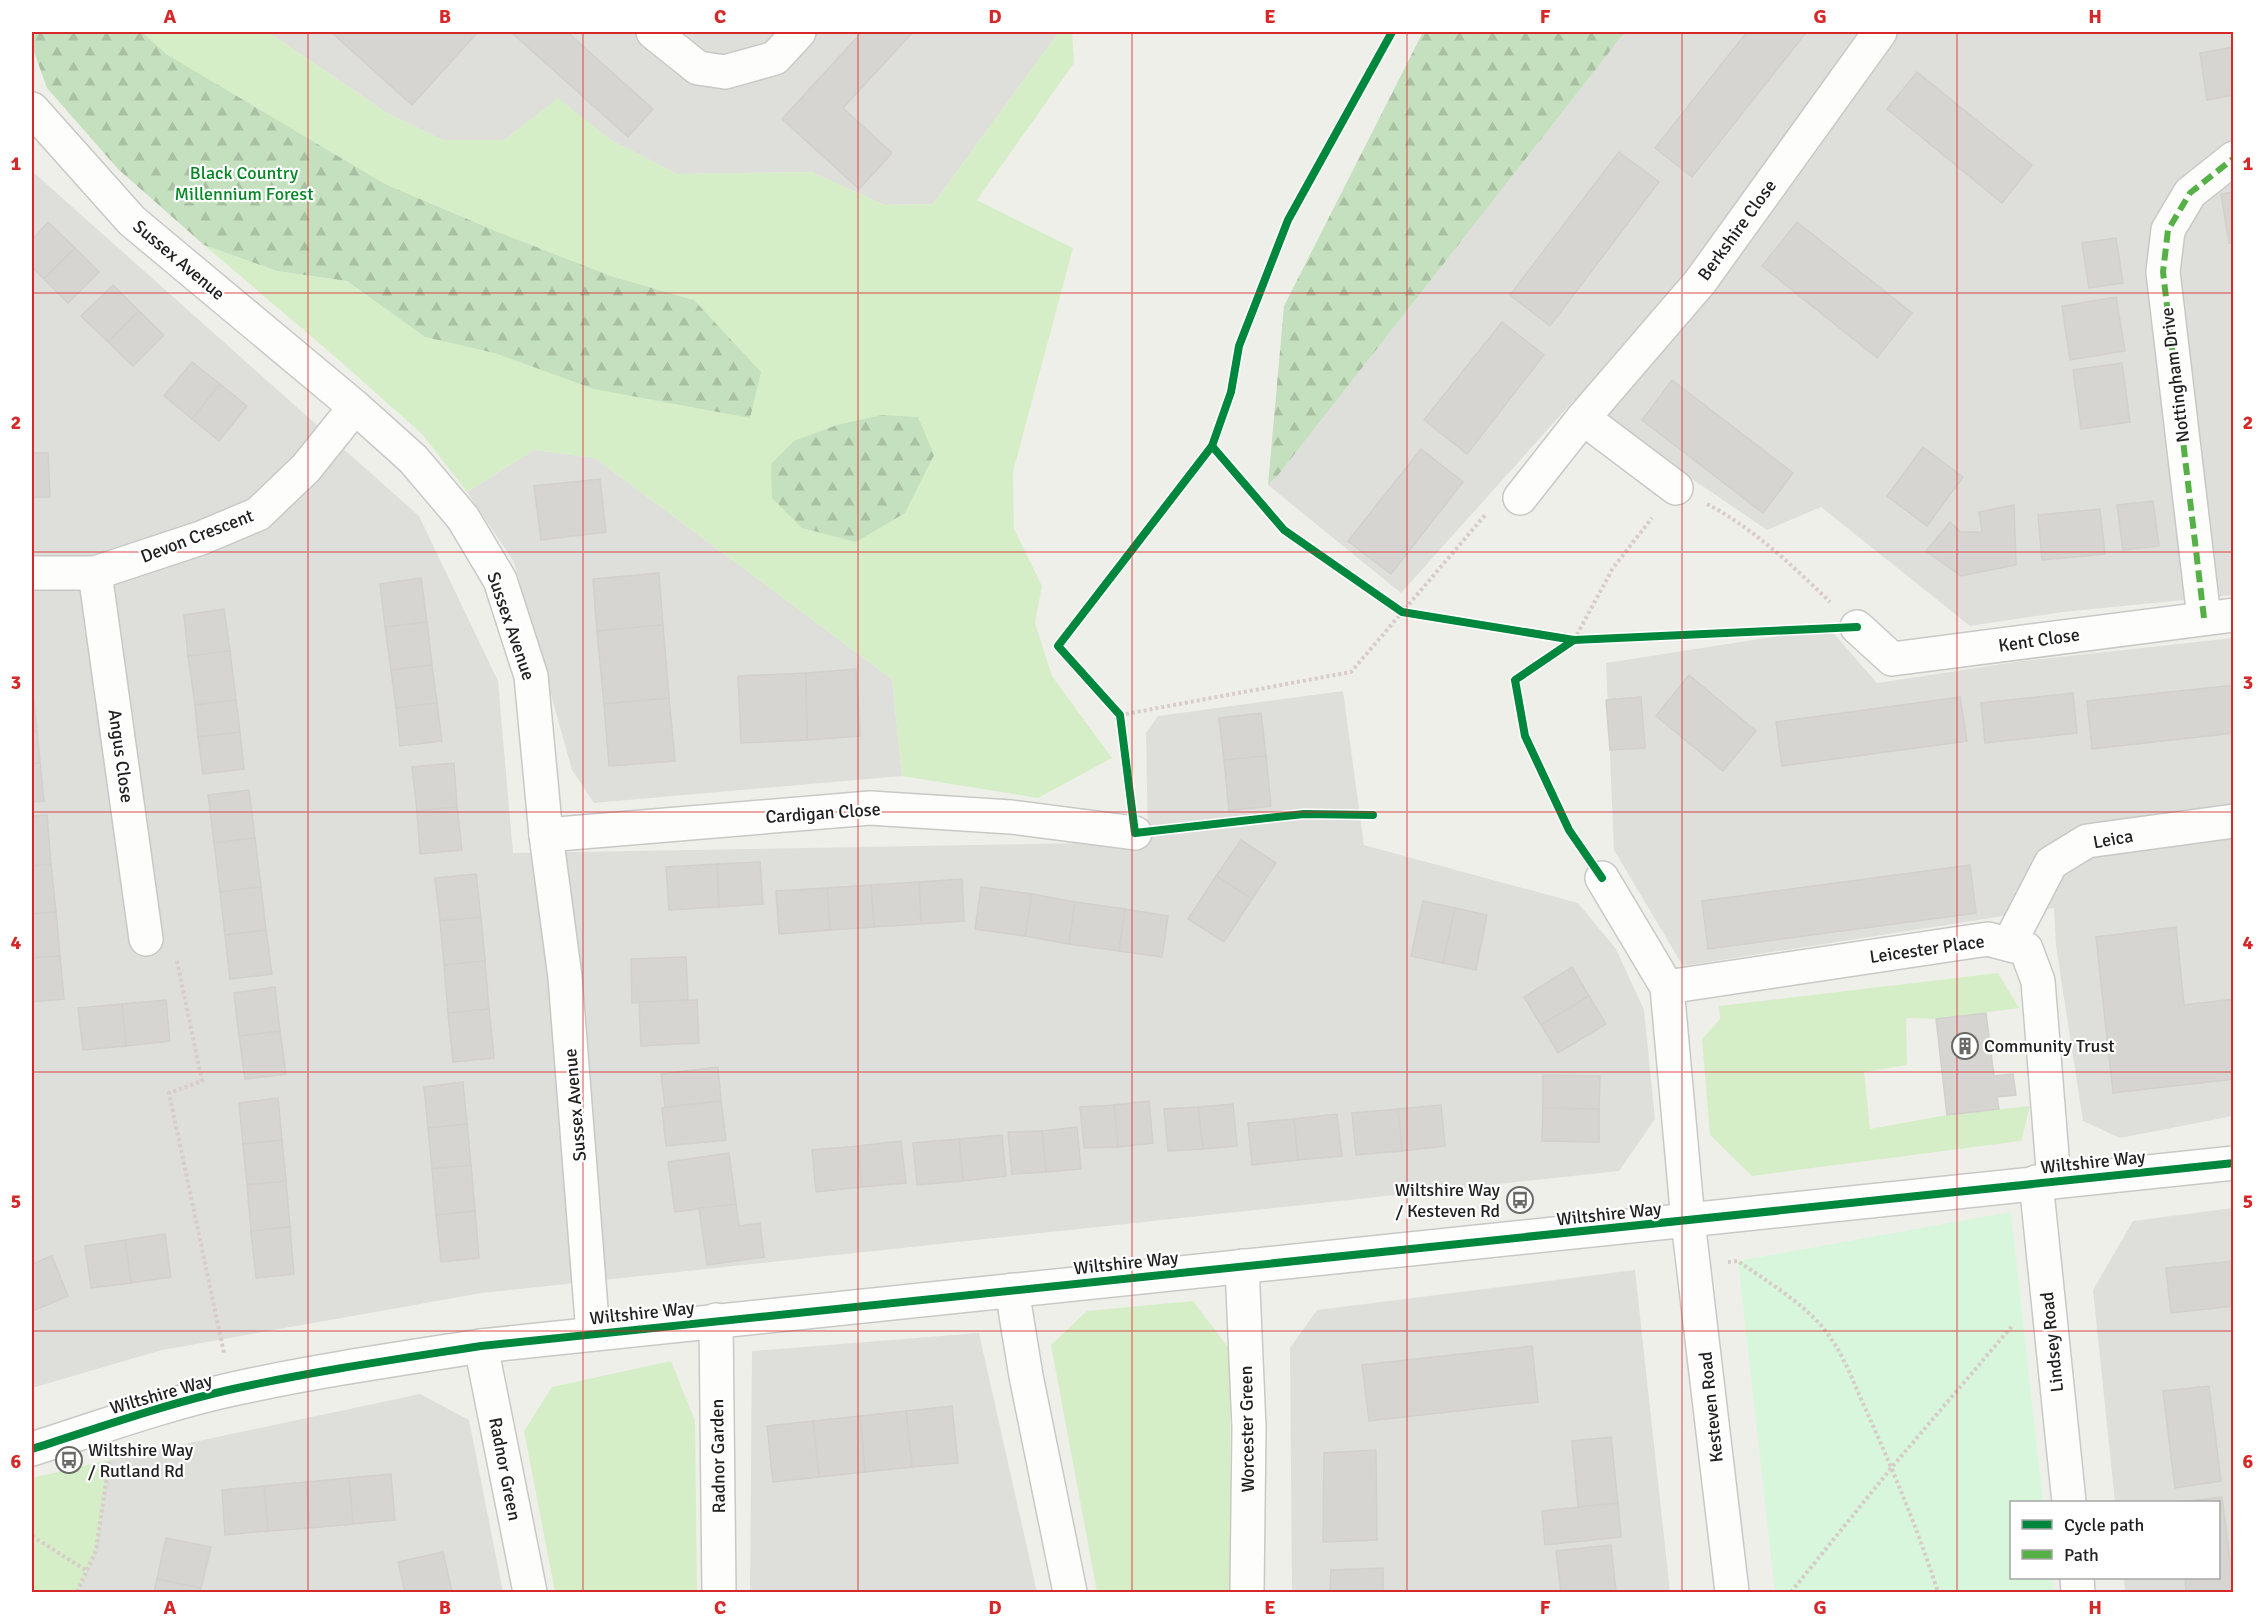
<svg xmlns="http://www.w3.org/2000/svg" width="2265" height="1624" viewBox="0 0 2265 1624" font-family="Signika,sans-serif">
  <defs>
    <pattern id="forest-firs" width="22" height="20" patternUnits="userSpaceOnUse" patternTransform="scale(1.5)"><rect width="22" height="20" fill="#c5e0be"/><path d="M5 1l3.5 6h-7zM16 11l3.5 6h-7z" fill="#a9c0a3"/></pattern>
  </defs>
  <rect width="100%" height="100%" fill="#efefea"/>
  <!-- residential -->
  <g fill="#dededb">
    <polygon points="268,32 1059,32 933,204 885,205 811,172 677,174 611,140 558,99 504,140 443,140 387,113"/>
    <polygon points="1625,32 2233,32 2233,595 2063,612 1970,626 1821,507 1767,530 1575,399 1401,593 1268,485 1279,474"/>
    <polygon points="32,171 419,516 498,681 513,853 1148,842 1146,733 1158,716 1343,691 1364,845 1578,903 1616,949 1644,1010 1655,1119 1619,1171 482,1293 162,1350 32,1388"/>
    <polygon points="534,450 595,458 892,679 902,776 594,803 572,770 514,562 467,492"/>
    <polygon points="1829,628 1877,683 2022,661 2233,638 2233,1116 2120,1138 2083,1121 2056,946 2054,908 1683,966 1614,850 1606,663"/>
    <polygon points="2233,1208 2233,1592 2125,1592 2124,1578 2218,1578 2218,1502 2115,1502 2093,1290 2133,1221"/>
    <polygon points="1635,1270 1670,1592 1292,1592 1290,1348 1317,1310"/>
    <polygon points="979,1333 1037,1592 750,1592 752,1351"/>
    <polygon points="420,1394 469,1420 503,1592 77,1592 96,1550 109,1460"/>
  </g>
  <!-- grass -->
  <g fill="#d6eec7">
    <polygon points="142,32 268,32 387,113 443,140 504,140 558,98 611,140 677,174 811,172 885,205 933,204 1059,32 1072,32 1074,63 977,200 1073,248 1013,472 1014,529 1042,586 1035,623 1052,676 1112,758 1038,798 902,776 892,679 595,458 534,450 467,492 423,435 340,361 204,245 277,271 347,281 425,337 498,354 694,300 611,276 498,232 385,184 165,54"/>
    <polygon points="1998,973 2019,1008 1936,1019 1906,1018 1907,1065 1864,1072 1870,1129 1947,1115 2030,1106 2021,1141 1752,1176 1710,1135 1702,1039 1720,1019 1719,1006"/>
    <polygon points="1193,1301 1230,1350 1230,1592 1097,1592 1051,1345 1087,1311"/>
    <polygon points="671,1361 695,1421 697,1592 555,1592 524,1431 552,1387"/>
    <polygon points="109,1460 96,1550 77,1592 32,1592 32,1478"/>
  </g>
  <!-- forest -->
  <g fill="url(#forest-firs)">
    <polygon points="32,32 142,32 166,54 385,184 498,232 611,276 694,300 761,372 750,418 594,389 498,354 425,337 347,281 277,271 204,245 118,169 47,88 32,46"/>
    <polygon points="1423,32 1625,32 1279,474 1268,485 1284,306"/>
    <polygon points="882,415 918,417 934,455 905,513 856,542 802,528 772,498 771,464 794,441 837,425"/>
  </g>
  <!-- park -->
  <polygon fill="#d7f6dc" points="2011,1212 2043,1502 2012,1502 2012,1578 2052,1578 2054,1592 1775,1592 1738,1261"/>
  <!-- building -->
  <g fill="#d6d5d1" stroke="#d2d0cb" stroke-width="1.5">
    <polygon points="331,32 478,32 412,105"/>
    <polygon points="511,32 567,32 653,109 628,137"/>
    <polygon points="862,32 913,32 843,108 892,153 859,189 782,119"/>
    <polygon points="1747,32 1803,32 1805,34 1692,177 1655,148"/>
    <polygon points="2234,47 2234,95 2207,100 2200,53"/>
    <polygon points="1917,72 2032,165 2002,203 1887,109"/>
    <polygon points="1619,152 1659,182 1550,326 1510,295"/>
    <polygon points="2234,192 2234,243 2229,243 2221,194"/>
    <polygon points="48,222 75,248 44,279 32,267 32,240"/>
    <polygon points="1797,222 1912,313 1877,358 1762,266"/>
    <polygon points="2116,238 2123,283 2089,288 2082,243"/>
    <polygon points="75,248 99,272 68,303 44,279"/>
    <polygon points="113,285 139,311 108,342 81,316"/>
    <polygon points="2116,297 2125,351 2070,360 2062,306"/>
    <polygon points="139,311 164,335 133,366 108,342"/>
    <polygon points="1502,322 1544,355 1467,454 1424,420"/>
    <polygon points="192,362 220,384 192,419 164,396"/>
    <polygon points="2122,363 2130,422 2081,429 2073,370"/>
    <polygon points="1672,380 1793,473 1763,513 1642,420"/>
    <polygon points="220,384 247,406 219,441 192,419"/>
    <polygon points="1923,447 1963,477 1927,526 1887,496"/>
    <polygon points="1421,449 1463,482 1391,574 1348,541"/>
    <polygon points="32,453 48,453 50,497 32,497"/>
    <polygon points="600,479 606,532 541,540 534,486"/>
    <polygon points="2153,501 2159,546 2123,550 2117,505"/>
    <polygon points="2014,505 2016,565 1961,576 1926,551 1950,522 1961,532 1982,532 1979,512"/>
    <polygon points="2100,509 2105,554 2042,560 2038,515"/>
    <polygon points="659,573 663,625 597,631 593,579"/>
    <polygon points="421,578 427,622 385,627 380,584"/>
    <polygon points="224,609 230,651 188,656 184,615"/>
    <polygon points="427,622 432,665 391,670 385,627"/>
    <polygon points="663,625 669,698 604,704 597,631"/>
    <polygon points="230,651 236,700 195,705 188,656"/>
    <polygon points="432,665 437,703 396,708 391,670"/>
    <polygon points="856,669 860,736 807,740 806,673"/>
    <polygon points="806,673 807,740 741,743 738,676"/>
    <polygon points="1689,675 1756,731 1723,771 1656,716"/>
    <polygon points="32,683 37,731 32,732"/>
    <polygon points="2234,685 2234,733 2092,749 2087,701"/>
    <polygon points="2073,693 2077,733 1985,743 1981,703"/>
    <polygon points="1641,697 1645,748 1610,750 1606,700"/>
    <polygon points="1960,697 1967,741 1782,766 1776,722"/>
    <polygon points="669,698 675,761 609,766 604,704"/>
    <polygon points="236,700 240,732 198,737 195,705"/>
    <polygon points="437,703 442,741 400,746 396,708"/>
    <polygon points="1261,713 1266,756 1224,760 1219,718"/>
    <polygon points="37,731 40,763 32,764 32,732"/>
    <polygon points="240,732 244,769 203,774 198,737"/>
    <polygon points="1266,756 1271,806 1229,811 1224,760"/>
    <polygon points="40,763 44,801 32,802 32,764"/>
    <polygon points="454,763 457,807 417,811 412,767"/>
    <polygon points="249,790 255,838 214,843 208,795"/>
    <polygon points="457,807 462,850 420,854 417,811"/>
    <polygon points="47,815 51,864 32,866 32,816"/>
    <polygon points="255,838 261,887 220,892 214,843"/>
    <polygon points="1241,840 1276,863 1252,899 1216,876"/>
    <polygon points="760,862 763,904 719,907 717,864"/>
    <polygon points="51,864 56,912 32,914 32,866"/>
    <polygon points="717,864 719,907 669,910 666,867"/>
    <polygon points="1970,865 1976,913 1708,949 1702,901"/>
    <polygon points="476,874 481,917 440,921 435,878"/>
    <polygon points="1216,876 1252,899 1224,942 1188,919"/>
    <polygon points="962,879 964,921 921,924 919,882"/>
    <polygon points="919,882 921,924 874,927 871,885"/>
    <polygon points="871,885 874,927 830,930 827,888"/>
    <polygon points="261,887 266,930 225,935 220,892"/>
    <polygon points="981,887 1032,894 1025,936 975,929"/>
    <polygon points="827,888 830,930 779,934 776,891"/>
    <polygon points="1032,894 1075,902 1069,944 1025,936"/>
    <polygon points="1423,901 1455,908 1443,963 1411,956"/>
    <polygon points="1075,902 1125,909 1119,951 1069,944"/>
    <polygon points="1455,908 1487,915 1476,970 1443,963"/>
    <polygon points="1125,909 1168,916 1162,957 1119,951"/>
    <polygon points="56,912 60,956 32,958 32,914"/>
    <polygon points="481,917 485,961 444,965 440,921"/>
    <polygon points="2176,927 2184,1005 2234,999 2234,1079 2113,1093 2096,937"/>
    <polygon points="266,930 272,974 230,979 225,935"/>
    <polygon points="60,956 64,999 32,1002 32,958"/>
    <polygon points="686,957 688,1000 632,1003 631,959"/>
    <polygon points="485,961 489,1009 448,1013 444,965"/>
    <polygon points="1572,967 1589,996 1541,1025 1524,997"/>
    <polygon points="275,987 280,1031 239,1036 234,993"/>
    <polygon points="1589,996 1606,1024 1558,1053 1541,1025"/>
    <polygon points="166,1000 170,1041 126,1046 122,1004"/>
    <polygon points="697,1000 699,1043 641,1046 639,1002"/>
    <polygon points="122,1004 126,1046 83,1050 78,1008"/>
    <polygon points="489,1009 494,1058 453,1062 448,1013"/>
    <polygon points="1986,1013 1994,1076 2013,1074 2016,1095 1997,1097 1999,1109 1947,1115 1936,1019"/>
    <polygon points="280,1031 286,1074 245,1079 239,1036"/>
    <polygon points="718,1067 721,1101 665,1107 661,1074"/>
    <polygon points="1543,1075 1600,1076 1599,1109 1543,1108"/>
    <polygon points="463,1082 467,1124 428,1128 424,1087"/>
    <polygon points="278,1098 282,1140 243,1144 239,1103"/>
    <polygon points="721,1101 726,1140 666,1146 662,1108"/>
    <polygon points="1149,1101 1153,1143 1118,1147 1114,1105"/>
    <polygon points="1233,1104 1237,1146 1203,1149 1198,1107"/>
    <polygon points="1114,1105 1118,1147 1084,1148 1080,1107"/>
    <polygon points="1441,1105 1445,1146 1402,1151 1398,1109"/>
    <polygon points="1198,1107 1203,1149 1168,1151 1164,1109"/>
    <polygon points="1543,1108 1599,1109 1599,1142 1542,1141"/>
    <polygon points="1398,1109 1402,1151 1356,1155 1352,1113"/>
    <polygon points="1337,1114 1342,1156 1298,1160 1294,1119"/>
    <polygon points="1294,1119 1298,1160 1252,1165 1248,1123"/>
    <polygon points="467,1124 471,1165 432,1169 428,1128"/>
    <polygon points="1077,1127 1081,1169 1046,1172 1042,1131"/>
    <polygon points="1042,1131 1046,1172 1012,1174 1008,1132"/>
    <polygon points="1002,1135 1006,1176 963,1181 959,1139"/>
    <polygon points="959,1139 963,1181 917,1185 913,1143"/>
    <polygon points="282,1140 286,1181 247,1185 243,1144"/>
    <polygon points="901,1141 906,1183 862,1187 858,1146"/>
    <polygon points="858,1146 862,1187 816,1192 812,1150"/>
    <polygon points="729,1153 736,1204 675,1212 668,1162"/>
    <polygon points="471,1165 475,1211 436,1215 432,1169"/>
    <polygon points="286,1181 290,1227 251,1231 247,1185"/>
    <polygon points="736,1204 739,1226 760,1223 764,1257 707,1265 699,1208"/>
    <polygon points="475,1211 479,1258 441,1262 436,1215"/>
    <polygon points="290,1227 294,1274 256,1278 251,1231"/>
    <polygon points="165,1234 171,1277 131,1283 125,1240"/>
    <polygon points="125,1240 131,1283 91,1288 85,1246"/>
    <polygon points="52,1256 68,1296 32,1311 32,1264"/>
    <polygon points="2234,1261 2234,1306 2171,1313 2166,1268"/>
    <polygon points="1532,1346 1538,1402 1369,1421 1362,1365"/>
    <polygon points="2209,1386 2221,1481 2175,1488 2163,1391"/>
    <polygon points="952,1406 958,1463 912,1467 906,1411"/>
    <polygon points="906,1411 912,1467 865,1472 860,1416"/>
    <polygon points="860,1416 865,1472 819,1477 813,1421"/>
    <polygon points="813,1421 819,1477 773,1482 767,1426"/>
    <polygon points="1611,1437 1618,1503 1578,1507 1572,1441"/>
    <polygon points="1376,1450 1377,1540 1323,1542 1324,1453"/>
    <polygon points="391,1474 395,1520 353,1524 349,1478"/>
    <polygon points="349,1478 353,1524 310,1528 306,1482"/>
    <polygon points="306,1482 310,1528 268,1531 264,1486"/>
    <polygon points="264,1486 268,1531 225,1535 222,1490"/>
    <polygon points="2222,1497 2234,1592 2186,1592 2185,1578 2218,1578 2218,1502 2180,1502"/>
    <polygon points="1618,1503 1621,1537 1545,1545 1542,1511"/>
    <polygon points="166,1538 211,1547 201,1588 157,1579"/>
    <polygon points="1611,1545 1616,1591 1561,1592 1556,1551"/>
    <polygon points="443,1552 452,1592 405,1592 398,1562"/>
    <polygon points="1383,1568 1383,1592 1330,1592 1331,1570"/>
    <polygon points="157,1579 201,1588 200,1592 154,1592"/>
  </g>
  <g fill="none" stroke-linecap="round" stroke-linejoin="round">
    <defs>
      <g id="minor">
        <polyline points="653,32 698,68 725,72 775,58 799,32"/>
        <polyline points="32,109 132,221 355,407 413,459 463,518 500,580 531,676 546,835 565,977 593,1334"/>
        <polyline points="1583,418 1676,488"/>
        <polyline points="1520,498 1583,418 1700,282 1880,32"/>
        <polyline points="32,573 95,573 201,538 258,514 306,468 355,407"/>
        <polyline points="95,573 146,939"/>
        <polyline points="2204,618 2163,272 2168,230 2190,193 2234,158"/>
        <polyline points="1857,627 1892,659 2234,615"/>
        <polyline points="546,835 870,808 1011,817 1135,833"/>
        <polyline points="1602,878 1667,987 1688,1221 1732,1592"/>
        <polyline points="2009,944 2051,863 2087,841 2234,821"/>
        <polyline points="1667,987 1988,939 2026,949 2038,981 2054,1181"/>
        <polyline points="2036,1182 2069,1502"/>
        <polyline points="1242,1266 1249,1427 1247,1592"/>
        <polyline points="1012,1290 1026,1376 1070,1592"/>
        <polyline points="716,1320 719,1592"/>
        <polyline points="481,1346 530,1592"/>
        <path d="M32,1449C98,1428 165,1404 233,1389C315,1371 398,1359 481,1346L2234,1163"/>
        <polyline points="2077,1578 2078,1592"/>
      </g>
    </defs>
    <!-- minor casing -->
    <use href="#minor" stroke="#c8c8c6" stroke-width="36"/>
    <!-- path -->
    <g stroke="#d8ccc8" stroke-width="4" stroke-dasharray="3 3" stroke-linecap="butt">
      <path d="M1707,504C1753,528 1793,566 1830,602"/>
      <polyline points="1574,640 1613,568 1652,518"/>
      <polyline points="1120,715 1351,672 1486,514"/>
      <polyline points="177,961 202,1081 169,1093 224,1353"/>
      <path d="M1728,1262L1738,1261C1766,1281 1802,1302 1824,1329C1843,1352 1853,1382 1866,1410C1893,1470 1918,1530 1938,1592"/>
      <polyline points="32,1536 87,1571"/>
      <polyline points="77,1592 96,1550 109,1462"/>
      <polyline points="1791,1592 1892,1467 2013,1325"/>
    </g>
    <!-- minor -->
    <use href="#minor" stroke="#fdfdfc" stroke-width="33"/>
    <!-- quiet -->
    <polyline stroke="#55b145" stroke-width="6" stroke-dasharray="12 6" stroke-linecap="butt" points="2204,618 2163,272 2168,230 2190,193 2234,158"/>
    <defs>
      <g id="cycleway">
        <polyline points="1212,446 1284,530 1402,612 1574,640 1857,627"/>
        <polyline points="1574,640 1515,680 1525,736 1569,830 1602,878"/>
        <polyline points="1373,815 1304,814 1135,833 1120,715 1058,646 1212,446 1231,392 1239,346 1288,220 1392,32"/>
        <path d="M32,1449C98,1428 165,1404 233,1389C315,1371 398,1359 481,1346L2234,1163"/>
      </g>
    </defs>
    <!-- cycleway casing -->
    <use href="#cycleway" stroke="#fff" stroke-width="11"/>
    <!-- cycleway -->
    <use href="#cycleway" stroke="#00873e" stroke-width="8"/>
  </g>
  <!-- grid -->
  <path fill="none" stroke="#d62828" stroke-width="1.5" stroke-opacity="0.55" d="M308,32V1592M583,32V1592M858,32V1592M1132,32V1592M1407,32V1592M1682,32V1592M1957,32V1592M32,293H2234M32,552H2234M32,812H2234M32,1072H2234M32,1331H2234"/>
  <!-- icons -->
  <defs>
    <symbol id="building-ring" viewBox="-11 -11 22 22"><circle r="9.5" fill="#fff" stroke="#696967" stroke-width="1.5"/><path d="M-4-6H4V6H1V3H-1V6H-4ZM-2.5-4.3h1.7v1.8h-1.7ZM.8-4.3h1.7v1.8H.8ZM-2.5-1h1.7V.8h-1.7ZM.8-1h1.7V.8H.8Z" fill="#696967"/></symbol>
    <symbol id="bus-ring" viewBox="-11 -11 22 22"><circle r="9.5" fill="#fff" stroke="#696967" stroke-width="1.5"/><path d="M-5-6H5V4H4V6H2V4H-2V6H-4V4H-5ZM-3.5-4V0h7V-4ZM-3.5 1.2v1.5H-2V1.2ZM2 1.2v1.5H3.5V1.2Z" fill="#696967"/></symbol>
  </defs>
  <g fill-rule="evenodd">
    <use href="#building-ring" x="1950" y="1031" width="30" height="30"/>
    <use href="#bus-ring" x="1505" y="1185" width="30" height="30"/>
    <use href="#bus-ring" x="54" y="1445" width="30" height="30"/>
  </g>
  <g text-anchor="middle" stroke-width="4.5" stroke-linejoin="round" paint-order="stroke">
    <!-- park labels -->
    <g font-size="18" fill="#068725" stroke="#fff">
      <text x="244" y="179">Black Country<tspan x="244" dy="21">Millennium Forest</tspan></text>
    </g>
    <!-- street labels -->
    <g font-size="18" fill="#212121" stroke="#fff">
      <text transform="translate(1737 230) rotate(-54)" y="6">Berkshire Close</text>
      <text transform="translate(179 260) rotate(40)" y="6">Sussex Avenue</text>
      <text transform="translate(2175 375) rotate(-97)" y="6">Nottingham Drive</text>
      <text transform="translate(197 536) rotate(-21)" y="6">Devon Crescent</text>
      <text transform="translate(511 626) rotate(71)" y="6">Sussex Avenue</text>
      <text transform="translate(2039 640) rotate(-8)" y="6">Kent Close</text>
      <text transform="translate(121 756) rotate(82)" y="6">Angus Close</text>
      <text transform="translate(823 813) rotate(-4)" y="6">Cardigan Close</text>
      <text transform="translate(2113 839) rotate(-10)" y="6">Leica</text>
      <text transform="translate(1927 949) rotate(-8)" y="6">Leicester Place</text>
      <text transform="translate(575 1105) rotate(-95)" y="6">Sussex Avenue</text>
      <text transform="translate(2093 1162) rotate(-6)" y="6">Wiltshire Way</text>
      <text transform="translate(1609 1214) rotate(-6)" y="6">Wiltshire Way</text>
      <text transform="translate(1126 1263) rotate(-6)" y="6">Wiltshire Way</text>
      <text transform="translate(642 1313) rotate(-6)" y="6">Wiltshire Way</text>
      <text transform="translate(2052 1342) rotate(-96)" y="6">Lindsey Road</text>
      <text transform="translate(161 1394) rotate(-16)" y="6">Wiltshire Way</text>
      <text transform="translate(1711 1407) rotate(-96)" y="6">Kesteven Road</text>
      <text transform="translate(1247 1429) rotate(-91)" y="6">Worcester Green</text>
      <text transform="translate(718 1456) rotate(-91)" y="6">Radnor Garden</text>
      <text transform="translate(505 1469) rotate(79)" y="6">Radnor Green</text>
    </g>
    <!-- poi labels -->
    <g font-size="18" fill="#212121" stroke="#fff" text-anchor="start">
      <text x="1984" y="1052">Community Trust</text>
      <text x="1500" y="1196" text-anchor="end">Wiltshire Way<tspan x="1500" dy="21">/ Kesteven Rd</tspan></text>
      <text x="88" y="1456">Wiltshire Way<tspan x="88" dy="21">/ Rutland Rd</tspan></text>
    </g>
  </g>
  <!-- border -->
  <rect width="2265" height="1624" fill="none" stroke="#ffffff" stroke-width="66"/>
  <!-- legend -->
  <rect x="2010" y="1501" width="210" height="78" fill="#ffffff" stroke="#a6a6a6" stroke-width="1.5"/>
  <rect x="2022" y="1520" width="30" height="9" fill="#00873e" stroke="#a6a6a6" stroke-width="1.5"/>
  <text x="2064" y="1531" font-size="18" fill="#212121">Cycle path</text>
  <rect x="2022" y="1550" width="30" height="9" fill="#55b145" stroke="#a6a6a6" stroke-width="1.5"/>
  <text x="2064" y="1561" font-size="18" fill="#212121">Path</text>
  <rect x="33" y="33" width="2199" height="1558" fill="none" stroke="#d62828" stroke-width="2"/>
  <g font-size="20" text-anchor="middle" font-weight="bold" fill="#d62828">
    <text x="170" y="23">A</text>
    <text x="445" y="23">B</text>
    <text x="720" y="23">C</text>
    <text x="995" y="23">D</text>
    <text x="1270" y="23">E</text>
    <text x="1545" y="23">F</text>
    <text x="1820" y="23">G</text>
    <text x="2095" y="23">H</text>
    <text x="16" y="170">1</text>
    <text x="2248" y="170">1</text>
    <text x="16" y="429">2</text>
    <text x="2248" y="429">2</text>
    <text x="16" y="689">3</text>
    <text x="2248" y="689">3</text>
    <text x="16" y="949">4</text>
    <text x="2248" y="949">4</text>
    <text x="16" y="1208">5</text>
    <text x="2248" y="1208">5</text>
    <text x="16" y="1468">6</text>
    <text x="2248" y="1468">6</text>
    <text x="170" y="1614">A</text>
    <text x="445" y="1614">B</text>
    <text x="720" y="1614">C</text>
    <text x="995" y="1614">D</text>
    <text x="1270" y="1614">E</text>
    <text x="1545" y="1614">F</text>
    <text x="1820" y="1614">G</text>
    <text x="2095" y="1614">H</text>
  </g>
</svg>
